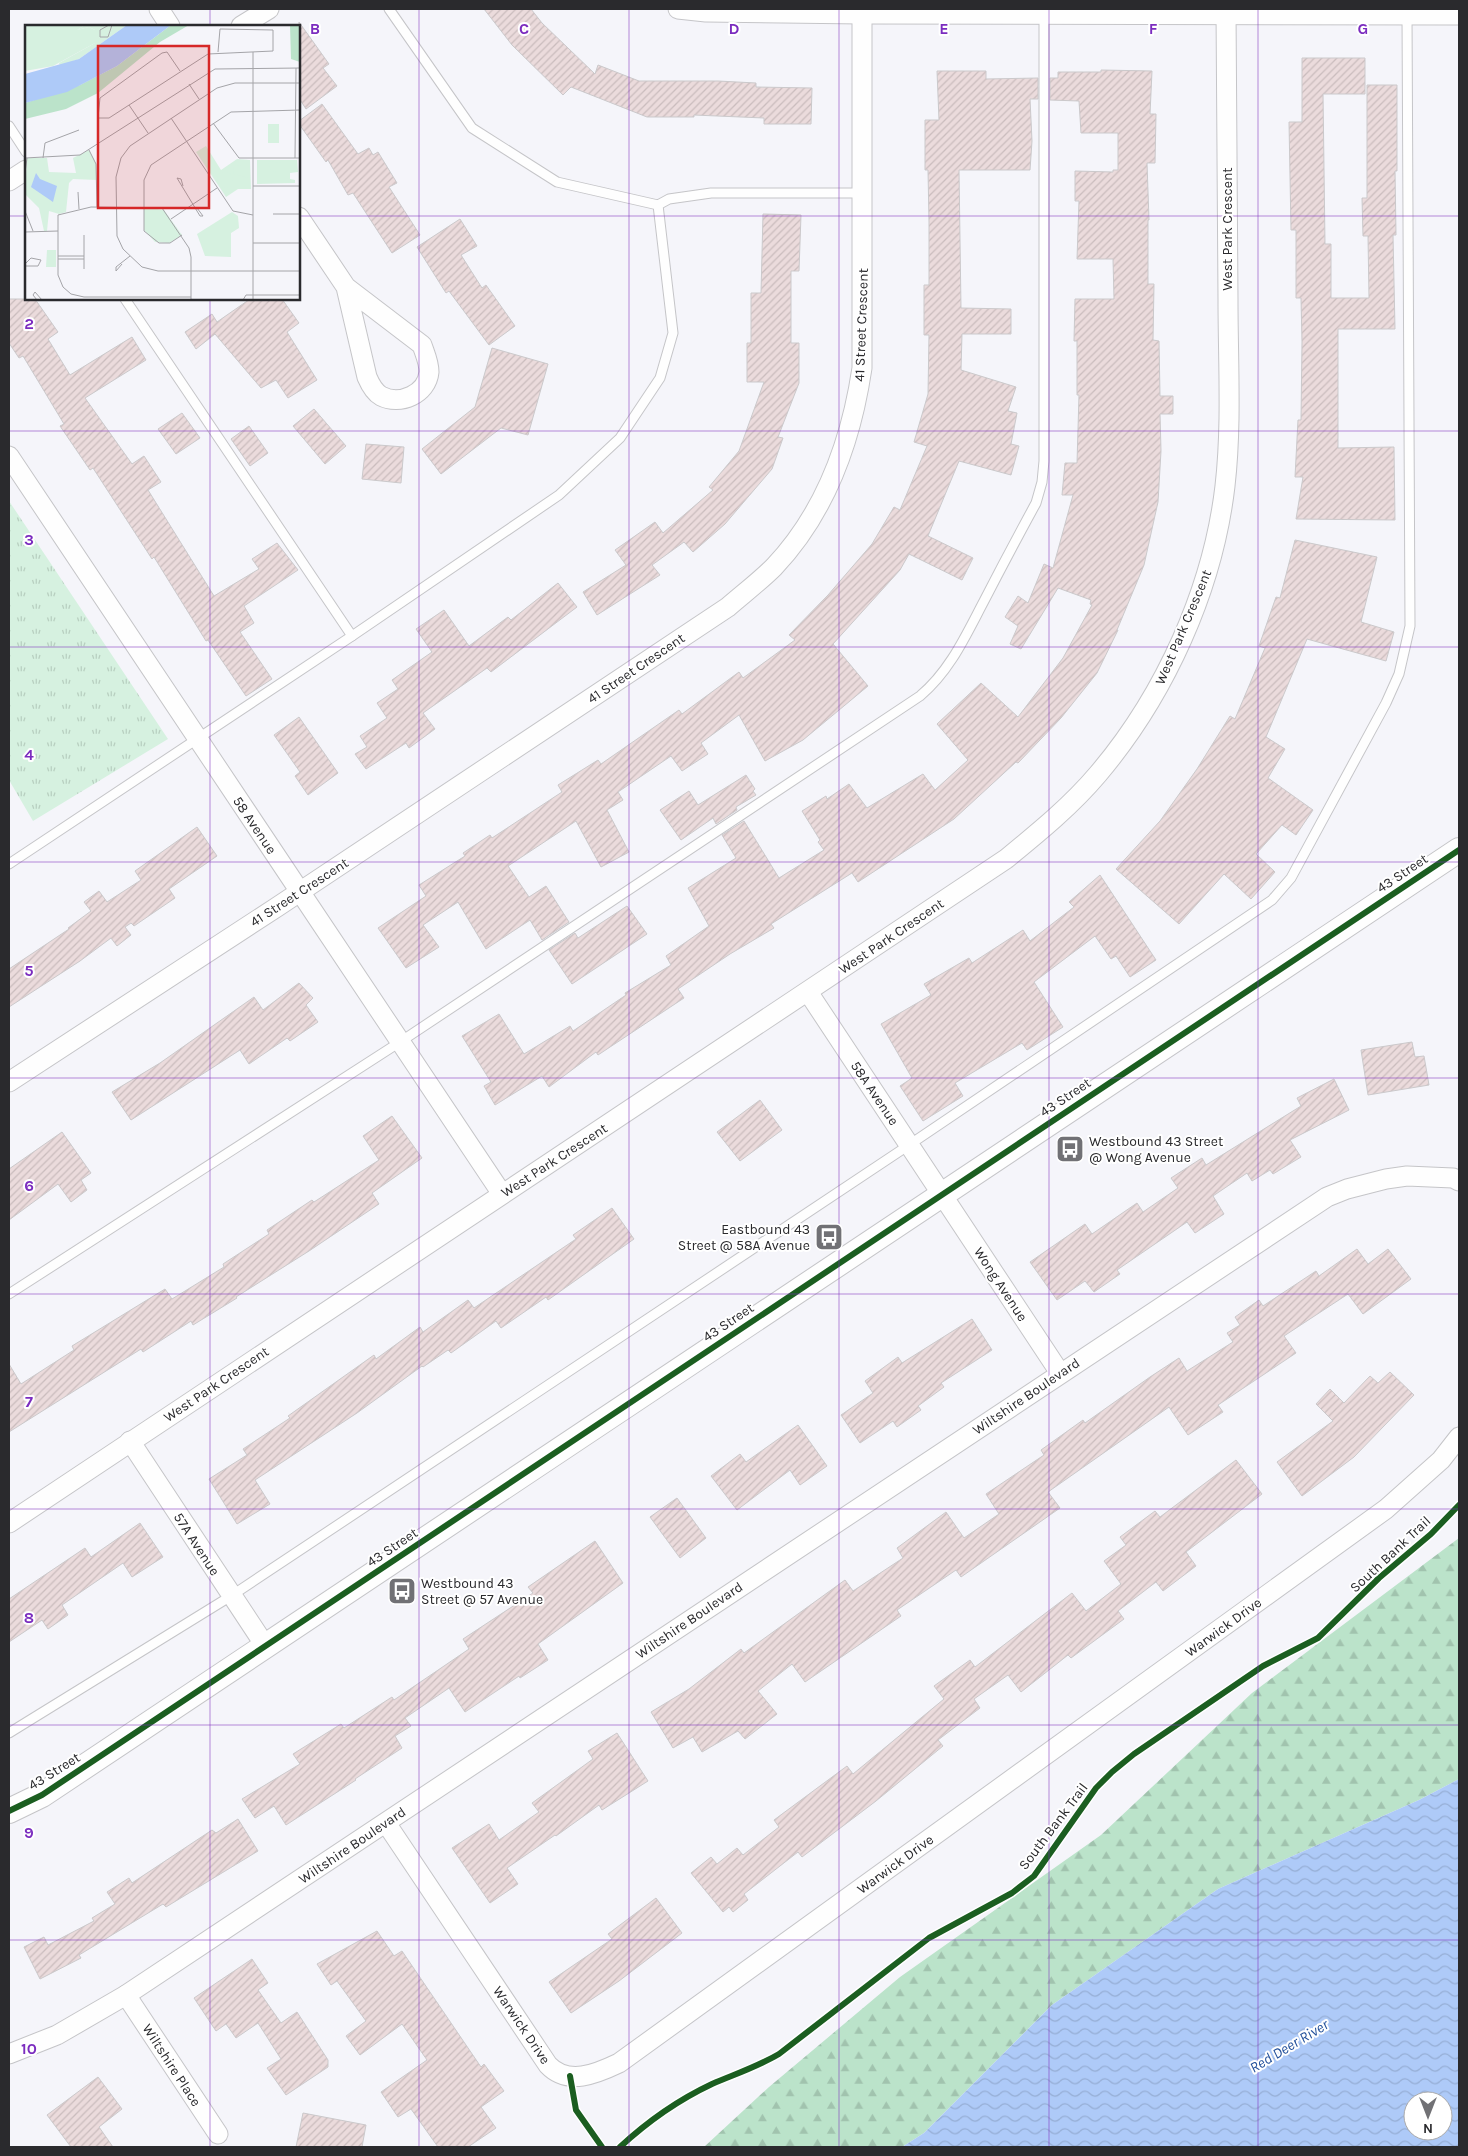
<svg xmlns="http://www.w3.org/2000/svg" width="1468" height="2156" viewBox="0 0 1468 2156" font-family="Karla,sans-serif">
  <defs>
    <pattern id="forest-firs" width="22" height="20" patternUnits="userSpaceOnUse" patternTransform="scale(1.25)"><rect width="22" height="20" fill="#bbe3ca"/><path d="M5 1l3.5 6h-7zM16 11l3.5 6h-7z" fill="#a1c3ae"/></pattern>
    <pattern id="park-tufts" width="24" height="20" patternUnits="userSpaceOnUse" patternTransform="scale(1.25)"><rect width="24" height="20" fill="#d6f1e0"/><path d="M3 7l-1-3M5 7V3M7 7l1-3M15 17l-1-3M17 17v-4M19 17l1-3" fill="none" stroke="#b8cfc0"/></pattern>
    <pattern id="water-waves" width="16" height="10" patternUnits="userSpaceOnUse" patternTransform="scale(1.25)"><rect width="16" height="10" fill="#aecaf8"/><path d="M0 5q4-4 8 0t8 0" fill="none" stroke="#96aed5"/></pattern>
    <pattern id="building-hatch" width="6" height="6" patternUnits="userSpaceOnUse" patternTransform="scale(1.25)"><rect width="6" height="6" fill="#ebdbdc"/><path d="M-1 1l2-2M0 6l6-6M5 7l2-2" fill="none" stroke="#cabcbd"/></pattern>
  </defs>
  <rect width="100%" height="100%" fill="#f5f5fa"/>
  <!-- forest -->
  <polygon fill="url(#forest-firs)" points="1459,1538 1459,1779 1419,1800 1218,1889 1052,2005 924,2133 902,2147 704,2147 769,2087 900,1977 1101,1835 1252,1693"/>
  <!-- park -->
  <polygon fill="url(#park-tufts)" points="9,501 168,739 33,821 9,780"/>
  <!-- water -->
  <path fill="url(#water-waves)" fill-rule="evenodd" d="M1459,1779V2147H902L924,2133L1052,2005L1218,1889L1419,1800ZM1413,2101H1443V2131H1413Z"/>
  <!-- building -->
  <g fill="url(#building-hatch)" stroke="#cbc9cb">
    <polygon points="484,9 531,9 542,23 595,74 598,65 639,81 718,81 756,83 756,87 812,88 811,124 764,124 764,118 694,115 694,117 647,117 571,87 563,95 512,45"/>
    <polygon points="299,22 329,64 323,68 337,86 306,109 299,98"/>
    <polygon points="1302,58 1365,58 1365,94 1323,94 1325,244 1331,244 1331,298 1369,298 1368,236 1363,236 1362,198 1367,198 1367,85 1397,85 1397,171 1395,171 1396,235 1393,235 1395,329 1338,329 1338,448 1394,447 1395,520 1296,519 1303,477 1295,477 1298,420 1301,420 1302,342 1301,298 1296,298 1296,230 1291,230 1289,122 1302,122"/>
    <polygon points="1101,70 1152,71 1150,114 1156,114 1155,163 1147,163 1149,220 1148,220 1148,284 1154,284 1153,340 1159,341 1160,396 1173,396 1173,414 1160,414 1161,451 1158,502 1144,565 1117,630 1118,630 1097,673 1061,718 1018,763 1016,762 954,819 858,882 852,873 771,924 774,928 730,954 678,989 684,998 598,1055 596,1052 549,1087 542,1076 495,1105 484,1086 491,1082 462,1036 499,1014 524,1054 570,1026 573,1031 626,995 625,993 671,965 666,956 709,926 688,888 736,858 722,835 744,821 779,878 824,850 818,842 820,840 802,811 826,796 827,799 849,784 867,808 923,774 935,790 968,760 937,724 981,683 1018,717 1063,658 1092,605 1090,604 1091,600 1058,588 1021,649 1010,644 1018,626 1005,617 1018,596 1028,603 1044,564 1053,568 1073,495 1062,495 1065,463 1077,463 1079,395 1077,395 1077,341 1074,341 1075,299 1114,299 1113,259 1077,259 1079,201 1075,201 1075,171 1113,172 1113,170 1118,170 1118,133 1081,133 1079,101 1050,100 1050,78 1058,78 1058,72 1101,72"/>
    <polygon points="937,71 986,71 986,79 1038,78 1038,99 1030,99 1032,141 1030,170 959,170 961,308 1011,309 1011,334 962,334 961,370 1016,387 1008,411 1017,413 1011,444 1019,446 1011,475 959,461 928,536 973,558 962,580 909,554 900,570 833,644 868,686 803,740 765,761 739,715 701,743 708,754 682,771 671,756 618,792 623,800 607,810 629,852 601,867 576,821 508,866 529,897 546,886 569,922 542,940 530,920 486,949 458,902 423,925 439,947 406,968 378,928 426,896 419,885 465,856 463,853 490,835 492,838 562,792 558,785 598,760 601,764 679,710 682,714 739,672 743,678 795,640 789,635 828,595 872,544 894,507 900,510 927,446 914,442 928,394 929,335 924,335 924,285 929,285 929,222 928,170 925,170 925,120 939,120"/>
    <polygon points="322,104 358,154 369,148 373,155 378,152 397,183 389,187 420,235 392,253 353,193 348,195 328,160 326,162 299,124 299,121"/>
    <polygon points="763,214 801,215 799,271 791,271 791,343 799,343 799,383 778,437 783,438 772,469 725,524 693,552 684,542 652,565 660,575 597,615 583,592 626,565 615,550 655,522 663,533 713,490 709,487 739,451 764,382 747,382 747,343 751,343 751,293 761,293"/>
    <polygon points="460,219 477,246 461,255 482,288 486,285 515,326 489,345 449,291 446,293 417,247"/>
    <polygon points="9,299 35,299 58,332 48,339 70,375 132,337 146,360 85,398 132,464 144,456 161,482 148,490 214,596 259,569 252,559 277,543 298,570 244,606 254,623 240,632 272,679 246,696 208,640 206,641 154,557 152,559 93,468 90,470 60,426 64,424 23,356 19,358 9,343"/>
    <polygon points="250,299 282,299 299,323 287,332 317,380 288,398 276,380 261,388 215,334 196,349 185,332 212,314 217,322"/>
    <polygon points="492,348 548,364 528,435 501,428 441,474 422,449 475,407"/>
    <polygon points="314,409 346,446 325,464 293,426"/>
    <polygon points="182,413 200,438 176,454 158,429"/>
    <polygon points="249,426 268,453 250,466 231,439"/>
    <polygon points="366,444 404,447 401,483 362,479"/>
    <polygon points="1295,540 1377,557 1361,622 1394,632 1386,661 1307,639 1266,737 1285,749 1268,778 1313,810 1296,835 1282,825 1256,854 1275,872 1251,899 1224,874 1179,924 1116,869 1160,821 1197,769 1230,716 1235,719 1265,648 1259,646 1276,597 1280,598"/>
    <polygon points="558,583 577,607 491,672 487,668 423,713 435,729 409,748 406,743 366,769 355,754 367,747 360,736 387,718 377,703 398,689 392,680 432,652 416,629 444,610 469,646 508,617 511,620"/>
    <polygon points="299,717 338,773 308,795 295,776 300,772 274,735"/>
    <polygon points="746,775 755,789 753,791 756,795 736,807 737,810 716,824 713,818 681,840 660,810 689,791 698,805"/>
    <polygon points="197,827 217,856 169,889 175,898 134,926 131,923 125,927 131,935 117,946 111,938 80,961 9,1007 9,969 69,929 68,928 91,911 84,902 99,891 107,902 141,880 135,871"/>
    <polygon points="1100,875 1156,960 1130,977 1116,956 1111,959 1095,936 1034,982 1063,1027 1027,1050 1022,1043 955,1083 963,1096 923,1121 900,1086 912,1078 881,1024 931,995 924,984 969,958 972,963 1023,930 1030,941 1074,907 1069,902"/>
    <polygon points="627,906 647,934 572,984 549,950 575,933 578,938"/>
    <polygon points="299,983 313,998 306,1005 318,1022 290,1041 287,1038 249,1064 240,1050 131,1120 112,1092 160,1063 254,997 263,1010"/>
    <polygon points="1412,1042 1415,1057 1424,1056 1429,1085 1368,1095 1361,1050"/>
    <polygon points="1334,1079 1349,1110 1290,1140 1301,1157 1273,1174 1270,1170 1252,1181 1247,1173 1213,1196 1224,1214 1195,1233 1187,1222 1117,1270 1120,1274 1094,1292 1085,1281 1057,1300 1030,1262 1085,1224 1092,1234 1137,1203 1143,1212 1178,1188 1171,1178 1202,1158 1206,1165 1301,1106 1297,1098"/>
    <polygon points="760,1100 782,1130 740,1161 717,1132"/>
    <polygon points="392,1116 422,1158 372,1193 379,1204 309,1251 236,1297 237,1298 193,1325 191,1321 143,1352 141,1349 9,1432 9,1364 21,1384 74,1350 72,1346 165,1289 172,1299 224,1267 223,1264 269,1234 267,1230 312,1200 314,1202 379,1160 363,1136"/>
    <polygon points="62,1132 91,1173 81,1180 87,1190 71,1202 58,1184 9,1220 9,1169"/>
    <polygon points="612,1208 634,1239 548,1300 546,1297 501,1328 496,1321 451,1353 448,1350 423,1367 422,1366 357,1413 255,1480 270,1504 237,1524 209,1479 247,1455 243,1449 290,1418 288,1416 374,1355 376,1359 420,1327 423,1332 468,1300 474,1308 576,1239 573,1235"/>
    <polygon points="1357,1249 1368,1264 1388,1249 1411,1279 1363,1314 1348,1294 1284,1336 1296,1353 1218,1405 1223,1412 1188,1435 1169,1407 1048,1492 1060,1508 961,1577 956,1570 897,1610 901,1616 805,1682 792,1664 758,1691 777,1714 745,1739 738,1731 702,1752 693,1737 673,1748 651,1712 689,1689 741,1649 744,1653 845,1580 853,1591 903,1558 897,1548 946,1512 964,1538 999,1514 986,1494 1044,1455 1041,1450 1083,1420 1085,1423 1150,1377 1179,1358 1187,1371 1233,1342 1227,1333 1240,1325 1235,1317 1259,1300 1263,1306 1316,1271 1319,1276"/>
    <polygon points="972,1319 992,1350 941,1383 944,1387 918,1406 921,1410 897,1427 893,1421 860,1443 841,1415 873,1393 865,1381 898,1357 902,1363"/>
    <polygon points="1390,1372 1414,1395 1354,1457 1302,1496 1277,1462 1333,1421 1316,1404 1330,1389 1344,1403 1370,1376 1378,1383"/>
    <polygon points="798,1425 827,1466 800,1485 790,1470 737,1510 711,1476 740,1454 746,1462"/>
    <polygon points="1236,1460 1262,1494 1186,1552 1196,1566 1163,1591 1156,1582 1118,1611 1124,1619 1071,1658 1068,1655 1021,1692 1008,1675 974,1699 980,1708 938,1740 943,1746 876,1801 802,1857 798,1852 744,1894 748,1900 733,1912 729,1907 723,1912 691,1873 711,1857 717,1864 737,1848 743,1855 779,1827 774,1820 847,1766 853,1774 944,1699 934,1686 970,1660 975,1667 1072,1593 1086,1611 1121,1584 1104,1561 1126,1545 1120,1537 1155,1511 1160,1517"/>
    <polygon points="677,1498 706,1538 680,1558 650,1517"/>
    <polygon points="140,1523 163,1557 132,1577 123,1563 62,1605 68,1615 48,1629 42,1620 9,1642 9,1599 85,1548 91,1557"/>
    <polygon points="595,1541 623,1583 538,1644 548,1660 520,1678 519,1676 465,1712 449,1688 405,1718 411,1726 395,1736 402,1748 355,1779 356,1780 286,1825 274,1806 255,1818 242,1799 300,1764 293,1754 341,1724 344,1728 392,1697 394,1700 469,1649 463,1639 533,1593 528,1587"/>
    <polygon points="617,1733 648,1781 602,1810 599,1805 556,1836 555,1835 507,1868 518,1884 490,1903 452,1848 489,1824 499,1840 539,1812 532,1803 593,1759 588,1751"/>
    <polygon points="238,1819 258,1851 166,1907 163,1904 79,1955 81,1958 40,1979 24,1947 44,1937 48,1945 94,1921 92,1918 115,1904 107,1892 129,1878 132,1883 212,1830 216,1833"/>
    <polygon points="656,1898 682,1933 619,1981 571,2013 549,1982 612,1939 608,1934"/>
    <polygon points="377,1931 394,1956 402,1951 481,2067 484,2064 504,2091 481,2107 496,2128 468,2147 438,2147 411,2109 398,2117 381,2092 427,2060 402,2024 360,2055 346,2036 366,2021 337,1981 331,1985 317,1964"/>
    <polygon points="252,1959 268,1983 258,1990 281,2023 297,2012 328,2060 328,2067 286,2095 267,2068 281,2059 258,2023 236,2038 226,2024 216,2031 194,1998"/>
    <polygon points="98,2077 122,2109 99,2127 113,2147 71,2147 47,2115"/>
    <polygon points="303,2113 366,2125 362,2147 296,2147"/>
  </g>
  <g fill="none" stroke-linecap="round" stroke-linejoin="round">
    <defs>
      <g id="service">
        <polyline points="389,9 472,128 557,182 658,205 669,199 711,193 862,193"/>
        <polyline points="9,126 26,152"/>
        <polyline points="125,299 352,636"/>
        <polyline points="9,864 352,636 559,495 620,438 660,378 673,333 658,205"/>
        <path d="M9,1294L400,1042L920,696C950,671 966,635 984,601C1001,568 1018,536 1036,503L1042,482L1044,461V13"/>
        <polyline points="9,1733 231,1596 909,1145 1272,900 1291,878 1386,703 1399,674 1410,626 1407,14"/>
      </g>
      <g id="minor">
        <polyline points="159,9 170,26"/>
        <polyline points="678,9 706,12 862,14 1459,15"/>
        <polyline points="241,26 269,9"/>
        <polyline points="9,181 26,170"/>
        <path d="M299,217L346,287L422,345C425,354 429,362 429,372C427,394 400,406 381,396C374,392 370,384 367,377L346,287"/>
        <polyline points="9,456 502,1194"/>
        <polyline points="808,992 1060,1373"/>
        <path d="M9,1082L277,907L728,607C743,594 760,581 774,567C826,512 851,442 862,368V9"/>
        <polyline points="130,1441 266,1647"/>
        <path d="M9,1523L1006,859C1039,832 1071,806 1098,774C1165,695 1213,589 1225,486C1232,425 1228,362 1228,300C1227,203 1226,106 1226,9"/>
        <path d="M386,1823L548,2065C568,2086 596,2074 619,2063L1386,1509L1441,1460L1459,1437"/>
        <polyline points="126,1995 218,2134"/>
        <polyline points="9,2054 57,2035 126,1995 1327,1197 1347,1189 1386,1179 1407,1176 1453,1178 1459,1181"/>
      </g>
      <polyline id="tertiary" points="9,1811 42,1795 1459,850"/>
    </defs>
    <!-- service casing -->
    <use href="#service" stroke="#c5c5c8" stroke-width="11"/>
    <!-- minor casing -->
    <use href="#minor" stroke="#c5c5c8" stroke-width="21"/>
    <!-- tertiary casing -->
    <use href="#tertiary" stroke="#c5c5c8" stroke-width="26"/>
    <!-- service -->
    <use href="#service" stroke="#fefefe" stroke-width="9"/>
    <!-- minor -->
    <use href="#minor" stroke="#fefefe" stroke-width="19"/>
    <!-- tertiary -->
    <use href="#tertiary" stroke="#fefefe" stroke-width="24"/>
    <defs>
      <g id="cycleway">
        <polyline points="9,1811 42,1795 1459,850"/>
        <polyline points="570,2076 576,2110 602,2147"/>
        <path d="M620,2147C647,2122 678,2100 712,2084C735,2074 757,2067 779,2054L929,1938L1012,1893L1034,1876L1096,1788L1112,1772L1134,1754L1263,1666L1318,1638L1379,1578L1431,1534L1459,1505"/>
      </g>
    </defs>
    <!-- cycleway casing -->
    <use href="#cycleway" stroke="#fff" stroke-width="9"/>
    <!-- cycleway -->
    <use href="#cycleway" stroke="#1b5e20" stroke-width="6"/>
  </g>
  <!-- grid -->
  <path fill="none" stroke="#7b2cbf" stroke-width="1" stroke-opacity="0.55" d="M210,9V26M419,9V2147M629,9V2147M839,9V2147M1049,9V2147M1258,9V2147M9,216H26M299,216H1459M210,299V2147M9,431H1459M9,647H1459M9,862H1459M9,1078H1459M9,1294H1459M9,1509H1459M9,1725H1459M9,1940H1459"/>
  <!-- icons -->
  <defs>
    <symbol id="bus-square" viewBox="-11 -11 22 22"><rect x="-9" y="-9" width="18" height="18" rx="4" fill="#717175" stroke="#fff"/><path d="M-5-6H5V4H4V6H2V4H-2V6H-4V4H-5ZM-3.5-4V0h7V-4ZM-3.5 1.2v1.5H-2V1.2ZM2 1.2v1.5H3.5V1.2Z" fill="#fff"/></symbol>
  </defs>
  <g fill-rule="evenodd">
    <use href="#bus-square" x="1054" y="1133" width="32" height="32"/>
    <use href="#bus-square" x="813" y="1221" width="32" height="32"/>
    <use href="#bus-square" x="386" y="1575" width="32" height="32"/>
  </g>
  <g text-anchor="middle" stroke-width="4" stroke-linejoin="round" paint-order="stroke">
    <!-- street labels -->
    <g font-size="14" fill="#2a2a2d" stroke="#fff">
      <text transform="translate(1227 229) rotate(-90)" y="5">West Park Crescent</text>
      <text transform="translate(861 325) rotate(-88)" y="5">41 Street Crescent</text>
      <text transform="translate(1183 627) rotate(-67)" y="5">West Park Crescent</text>
      <text transform="translate(636 668) rotate(-34)" y="5">41 Street Crescent</text>
      <text transform="translate(255 825) rotate(56)" y="5">58 Avenue</text>
      <text transform="translate(1402 873) rotate(-34)" y="5">43 Street</text>
      <text transform="translate(299 892) rotate(-33)" y="5">41 Street Crescent</text>
      <text transform="translate(891 936) rotate(-34)" y="5">West Park Crescent</text>
      <text transform="translate(875 1093) rotate(56)" y="5">58A Avenue</text>
      <text transform="translate(1065 1097) rotate(-34)" y="5">43 Street</text>
      <text transform="translate(554 1160) rotate(-33)" y="5">West Park Crescent</text>
      <text transform="translate(1001 1284) rotate(57)" y="5">Wong Avenue</text>
      <text transform="translate(728 1322) rotate(-34)" y="5">43 Street</text>
      <text transform="translate(216 1384) rotate(-34)" y="5">West Park Crescent</text>
      <text transform="translate(1026 1396) rotate(-34)" y="5">Wiltshire Boulevard</text>
      <text transform="translate(197 1544) rotate(57)" y="5">57A Avenue</text>
      <text transform="translate(392 1547) rotate(-34)" y="5">43 Street</text>
      <text transform="translate(1390 1554) rotate(-43)" y="5">South Bank Trail</text>
      <text transform="translate(689 1620) rotate(-34)" y="5">Wiltshire Boulevard</text>
      <text transform="translate(1223 1627) rotate(-36)" y="5">Warwick Drive</text>
      <text transform="translate(54 1771) rotate(-32)" y="5">43 Street</text>
      <text transform="translate(1053 1826) rotate(-53)" y="5">South Bank Trail</text>
      <text transform="translate(352 1845) rotate(-34)" y="5">Wiltshire Boulevard</text>
      <text transform="translate(895 1864) rotate(-36)" y="5">Warwick Drive</text>
      <text transform="translate(522 2025) rotate(56)" y="5">Warwick Drive</text>
      <text transform="translate(172 2065) rotate(57)" y="5">Wiltshire Place</text>
    </g>
    <!-- poi labels -->
    <g font-size="14" fill="#2a2a2d" stroke="#fff" text-anchor="start">
      <text x="1089" y="1146">Westbound 43 Street<tspan x="1089" dy="16">@ Wong Avenue</tspan></text>
      <text x="810" y="1234" text-anchor="end">Eastbound 43<tspan x="810" dy="16">Street @ 58A Avenue</tspan></text>
      <text x="421" y="1588">Westbound 43<tspan x="421" dy="16">Street @ 57 Avenue</tspan></text>
    </g>
    <!-- water labels -->
    <g font-size="15" font-style="italic" fill="#22509b" stroke="#fff">
      <text transform="translate(1289 2046) rotate(-31)" y="5">Red Deer River</text>
    </g>
  </g>
  <!-- overview -->
  <g transform="translate(25 25)">
    <rect width="275" height="275" fill="#f5f5fa"/>
    <path d="M0,0H60L52,5L64,2L70,5V18L28,41L0,46Z" fill="#d6f1e0"/>
    <path d="M146,0H164L135,17L73,68L41,84L0,94V78L55,60L92,41ZM265,0H275V37L266,34Z" fill="#bbe3ca"/>
    <path d="M60,0H102L54,34L35,41L34,38L70,18V5L64,2L52,5ZM243,99H254V118H243ZM181,121L196,145L212,134L225,135L226,164H213L201,172L171,127ZM64,125L71,139L72,155L48,154L44,158L41,187L34,189L24,186L22,206H19L14,183L0,169L2,133H22L24,147L51,148L48,133ZM232,135H272L273,147L265,148V154L270,155V158L232,159ZM119,182L139,185L157,210L144,218L130,217L119,205ZM207,187L213,191L214,203L206,208V232L180,231L172,209ZM22,225H31V242H21Z" fill="#d6f1e0"/>
    <path d="M243,136L257,138L259,151L246,145ZM221,139L224,153L209,149L208,142ZM192 155a8 8 0 1 1 16 0a8 8 0 1 1-16 0Z" fill="#d6f1e0"/>
    <path d="M102,0H146L92,41L42,67L0,78V49L54,34ZM11,148L15,154L32,161L28,177L6,162Z" fill="#aecaf8"/>
    <path fill="none" stroke="#a4a4a8" stroke-width="1" d="M84,0L75,5V12H83L87,0M155,46L142,27L137,28L75,73L73,93H84L183,29L248,26V5L195,4L193,27M275,58H210L192,63L105,121L96,133L91,152L92,211L98,224L117,242L133,246H275M164,59L174,74M104,80L123,108M146,93L208,186L228,190M188,98L214,133H275M64,125L71,139L72,182M0,133L55,130L190,44L275,43M18,133L20,118L54,105M270,133L271,43M0,148L2,133M158,161L156,154L152,153L175,191H178L172,183M228,161H275M53,167L54,184M0,186L8,206M248,189H275M146,194L192,163M0,207L33,206M59,210V244M157,210L145,218H134L119,206V155L126,140L206,87L275,85M228,218H275M33,231H59M33,234H59M0,239L6,233L16,235L13,241H0M97,239L91,246V242L105,231M166,272H59L46,269L38,262L33,250V190L66,182L137,183L164,223L166,232V275M12,275L8,270L10,267L17,275M218,275L221,270H275M228,275V27"/>
    <path fill="#d62828" fill-opacity="0.15" stroke="#d62828" stroke-width="2.5" d="M73,21H184V183H73Z"/>
    <rect width="275" height="275" fill="none" stroke="#2a2a2d" stroke-width="2.5"/>
  </g>
  <g font-size="16" text-anchor="middle" font-weight="bold" fill="#7b2cbf" stroke="#fff" stroke-width="4" stroke-linejoin="round" paint-order="stroke">
    <text x="315" y="34">B</text>
    <text x="524" y="34">C</text>
    <text x="734" y="34">D</text>
    <text x="944" y="34">E</text>
    <text x="1153" y="34">F</text>
    <text x="1363" y="34">G</text>
    <text x="29" y="329">2</text>
    <text x="29" y="545">3</text>
    <text x="29" y="760">4</text>
    <text x="29" y="976">5</text>
    <text x="29" y="1191">6</text>
    <text x="29" y="1407">7</text>
    <text x="29" y="1623">8</text>
    <text x="29" y="1838">9</text>
    <text x="29" y="2054">10</text>
  </g>
  <!-- border -->
  <rect width="1468" height="2156" fill="none" stroke="#2a2a2d" stroke-width="20"/>
  <!-- north arrow -->
  <g transform="translate(1428 2116) rotate(180)"><circle r="24" fill="#ffffff" stroke="#aaaaab"/>
  <path d="M0-4L9 19L0 12L-9 19Z" fill="#717175"/>
  <text y="-8" font-size="14" font-weight="bold" text-anchor="middle" fill="#2a2a2d">N</text>
  </g>
</svg>
